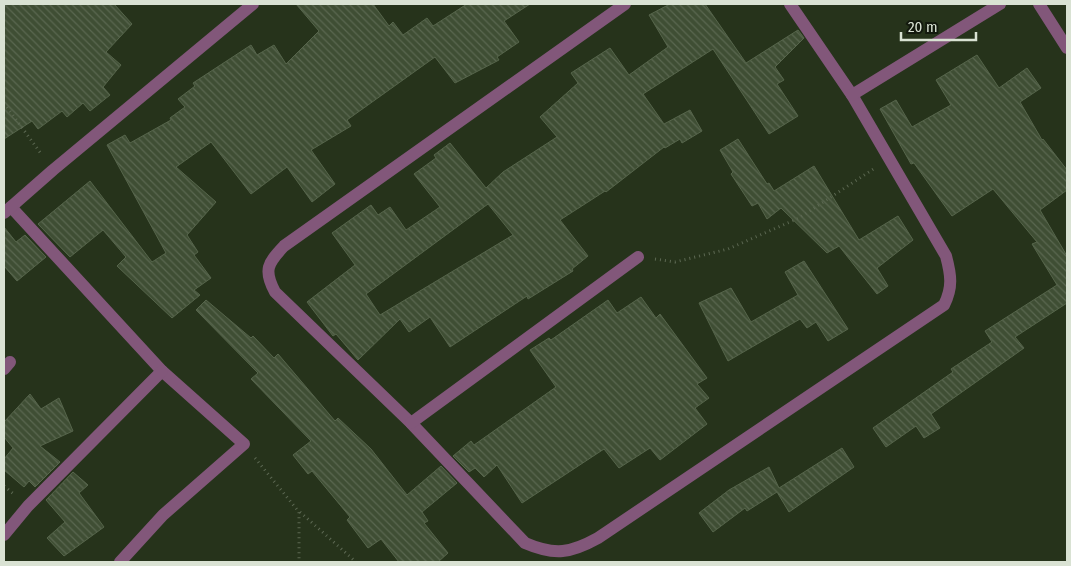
<svg xmlns="http://www.w3.org/2000/svg" width="1071" height="566" viewBox="0 0 1071 566" font-family="'Fira Sans Condensed',sans-serif">
  <defs>
    <pattern id="building-back-hatch" width="6" height="6" patternUnits="userSpaceOnUse" patternTransform="scale(1.25)"><rect width="6" height="6" fill="#3f4e34"/><path d="M-1 5l2 2M0 0l6 6M5-1l2 2" fill="none" stroke="#5a6750"/></pattern>
  </defs>
  <rect width="100%" height="100%" fill="#26331b"/>
  <!-- building -->
  <g fill="url(#building-back-hatch)" stroke="#56654b" fill-rule="evenodd">
    <polygon points="4,4 114,4 132,24 106,52 121,65 103,87 110,95 90,111 83,103 67,117 62,111 38,129 32,121 4,139"/>
    <polygon points="296,4 373,4 389,26 393,22 403,35 427,18 433,26 467,4 530,4 504,21 519,42 497,57 499,60 455,83 435,57 347,120 351,126 311,150 335,184 312,202 287,167 251,194 211,142 176,167 216,202 187,235 198,252 194,255 211,278 194,290 200,295 172,318 117,266 126,257 103,230 70,257 38,224 90,181 152,262 166,253 107,145 125,135 130,143 171,120 170,118 185,107 178,99 195,86 193,83 251,45 257,55 274,45 286,64 319,31"/>
    <path d="M670,4H705L746,63L798,30L804,38L775,67L784,80L777,84L798,116L769,134L713,49L643,94L664,124L690,110L702,131L682,143L680,139L665,148L664,147L606,192L605,191L560,220L588,256L572,269L573,271L528,299L527,296L450,347L430,317L409,332L400,319L358,360L336,334L333,336L307,302L355,265L332,233L371,205L378,215L390,207L406,230L440,207L414,174L436,158L434,155L450,143L486,188L503,172L557,137L540,117L578,83L571,73L610,48L629,75L668,47L649,15ZM488,204L513,235L380,315L366,294Z"/>
    <polygon points="977,55 999,88 1027,68 1041,88 1020,102 1042,140 1043,139 1067,170 1067,190 1040,210 1067,256 1067,303 1015,337 1024,348 931,414 940,428 924,438 916,426 886,447 873,428 953,372 951,369 992,342 985,331 1057,285 1032,244 1037,242 993,189 952,216 914,163 911,164 880,109 896,100 912,127 951,105 936,80"/>
    <polygon points="738,139 767,184 769,183 774,191 814,166 859,240 898,216 913,240 877,268 888,286 877,294 839,246 827,253 781,208 767,219 758,203 752,206 731,174 733,172 720,150"/>
    <polygon points="4,227 16,242 25,235 46,257 17,281 4,266"/>
    <polygon points="804,261 848,329 828,341 816,322 807,328 800,319 728,361 699,303 731,288 751,322 798,295 785,272"/>
    <polygon points="641,297 656,318 660,314 707,378 697,384 709,398 695,408 707,424 660,460 650,448 619,468 604,449 522,503 497,465 484,477 475,468 469,472 453,456 471,441 474,445 556,387 530,350 549,338 551,340 608,300 617,313"/>
    <polygon points="206,300 251,338 253,336 274,358 278,354 335,421 338,418 371,449 407,495 441,466 457,483 422,512 428,521 424,523 448,553 438,562 399,562 381,539 368,548 347,520 350,517 312,471 308,474 293,455 311,441 251,379 258,373 196,310"/>
    <polygon points="30,394 41,409 59,398 73,431 40,446 60,462 35,487 29,481 24,487 4,470 4,459 13,448 4,437 4,422"/>
    <polygon points="842,448 854,467 789,512 777,492 747,511 745,508 713,532 699,513 729,490 769,467 779,488"/>
    <polygon points="73,472 88,485 79,493 104,527 64,556 47,538 65,522 46,500"/>
  </g>
  <g fill="none" stroke-linecap="round" stroke-linejoin="round">
    <!-- path -->
    <g stroke="#5d6953" stroke-width="3" stroke-dasharray="1 4" stroke-linecap="butt">
      <polyline points="4,103 42,155"/>
      <polyline points="655,259 675,262 728,249 799,218 875,168"/>
      <polyline points="255,458 299,512 299,562"/>
      <polyline points="4,486 15,495"/>
      <polyline points="300,512 356,562"/>
    </g>
    <!-- street -->
    <g stroke="#82577a" stroke-width="12">
      <path d="M625,4L284,246C268,263 263,270 275,292L411,423L525,543C555,556 571,553 598,538L944,305C953,287 951,275 946,256L852,95L790,4"/>
      <polyline points="1039,4 1067,48"/>
      <polyline points="852,95 1000,4"/>
      <polyline points="11,207 162,371 244,444 163,515 120,562"/>
      <polyline points="4,213 53,170 253,4"/>
      <polyline points="4,369 10,362"/>
      <polyline points="411,423 638,257"/>
      <polyline points="4,535 28,506 162,371"/>
    </g>
  </g>
  <!-- border -->
  <rect width="1071" height="566" fill="none" stroke="#d9e2d3" stroke-width="10"/>
  <!-- scale -->
  <path d="M901 32v8h75v-8" fill="none" stroke="#d9e2d3" stroke-width="2.5"/>
  <text x="908" y="32" font-size="15" fill="#d9e2d3" stroke="#13190e" stroke-width="4" paint-order="stroke">20 m</text>
</svg>
